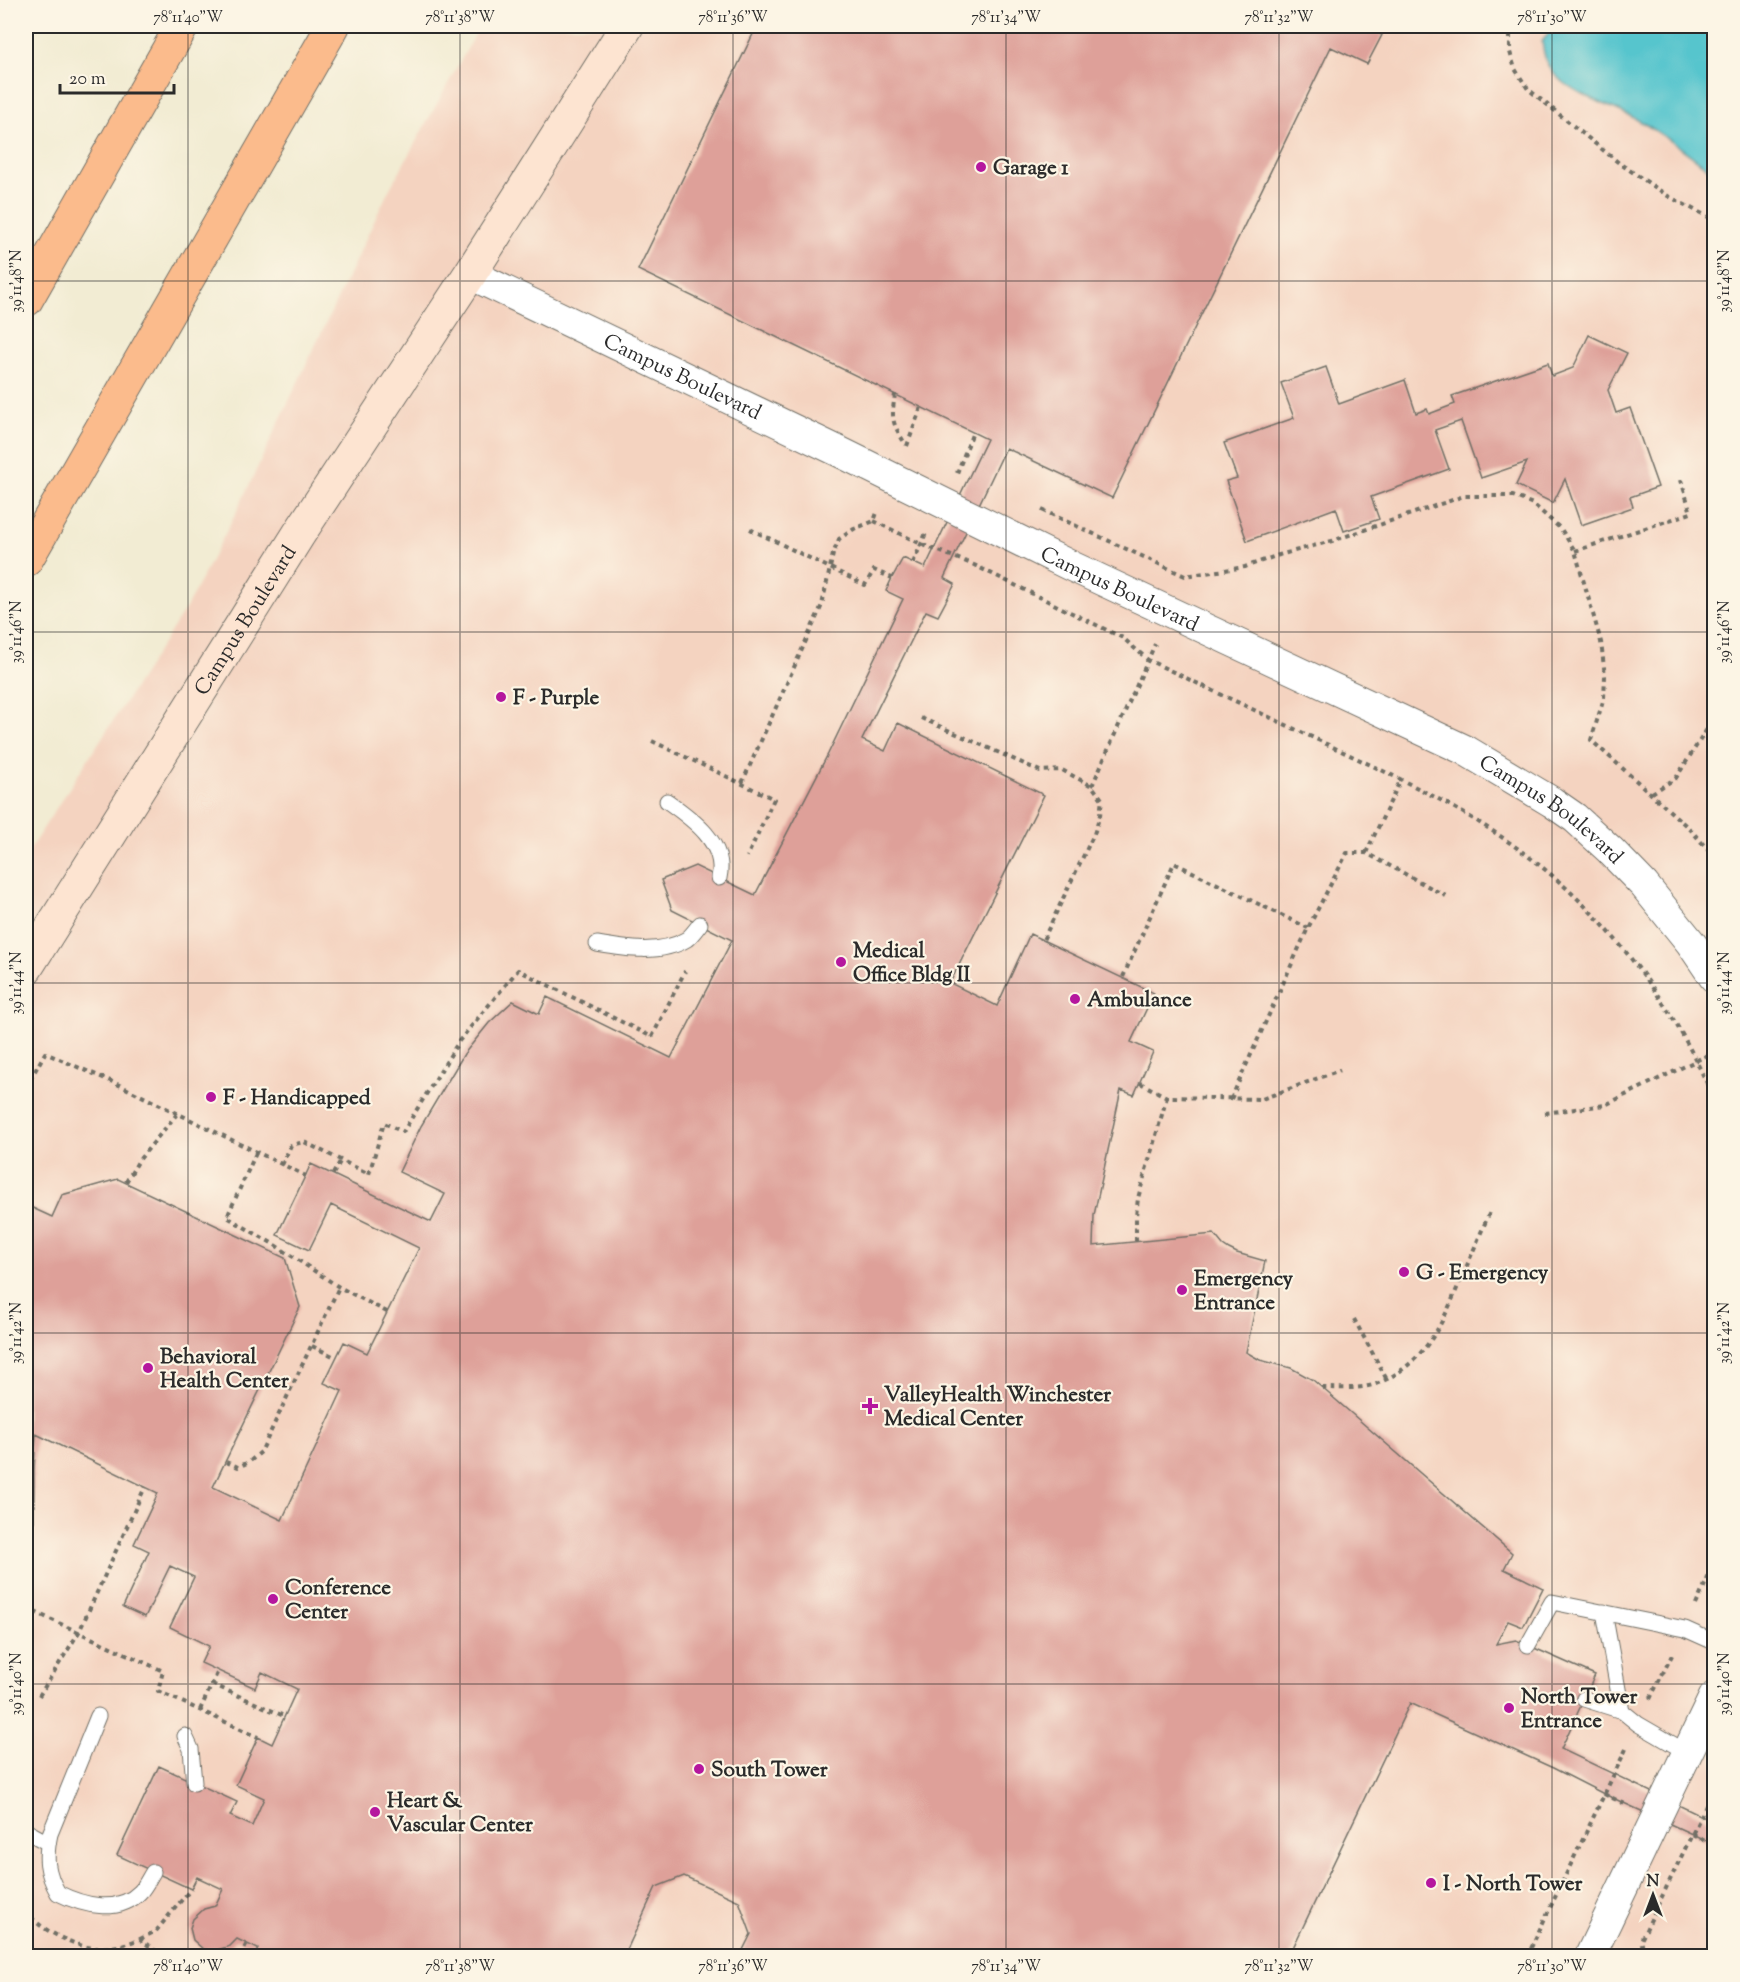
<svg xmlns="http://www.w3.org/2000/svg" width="1740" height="1982" viewBox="0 0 1740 1982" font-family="'Sorts Mill Goudy',serif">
  <rect width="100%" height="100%" fill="#fcf5e5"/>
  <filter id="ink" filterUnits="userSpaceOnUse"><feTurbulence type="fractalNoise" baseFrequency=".0167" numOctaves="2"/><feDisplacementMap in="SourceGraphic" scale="12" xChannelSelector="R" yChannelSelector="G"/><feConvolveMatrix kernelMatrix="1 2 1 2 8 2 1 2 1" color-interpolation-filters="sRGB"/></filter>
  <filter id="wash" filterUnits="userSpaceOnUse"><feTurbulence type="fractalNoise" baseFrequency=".008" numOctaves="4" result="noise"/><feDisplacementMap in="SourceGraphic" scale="24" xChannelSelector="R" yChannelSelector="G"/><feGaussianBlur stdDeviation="1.35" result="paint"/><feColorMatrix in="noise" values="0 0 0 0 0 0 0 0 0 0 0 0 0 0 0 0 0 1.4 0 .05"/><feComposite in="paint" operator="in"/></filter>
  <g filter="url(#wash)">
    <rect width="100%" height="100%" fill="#f2ecd3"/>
    <!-- built -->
    <polygon fill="#f4d3c0" points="480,26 1714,26 1714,1956 26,1956 26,855 186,608 235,515 388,192"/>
    <!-- water -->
    <path fill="#57c5cd" stroke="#41787c" stroke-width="1.5" d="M1553,26H1714V173C1688,153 1662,133 1634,118C1609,105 1576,95 1556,76C1546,66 1544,55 1542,42Z"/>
    <g id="blocks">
      <!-- building -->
      <g fill="#dea099">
        <polygon points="757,26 1363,26 1382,35 1367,64 1331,47 1112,498 1006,448 944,578 955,584 938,616 926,611 862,740 885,751 898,723 1044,795 950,983 997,1006 1030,934 1154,993 1131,1042 1153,1052 1134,1095 1121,1090 1094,1215 1093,1246 1214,1234 1223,1245 1229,1249 1237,1253 1265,1261 1246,1352 1260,1360 1291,1368 1313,1380 1512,1553 1504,1569 1543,1588 1523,1627 1508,1621 1496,1644 1516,1640 1595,1675 1561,1749 1714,1822 1714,1844 1604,1794 1553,1768 1410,1703 1289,1956 1272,1956 1268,1954 1267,1956 740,1956 751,1934 739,1901 684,1876 656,1887 624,1956 254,1956 258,1949 237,1939 230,1946 214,1951 203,1949 193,1940 190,1928 193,1919 204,1909 215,1906 223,1889 197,1877 191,1889 117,1855 159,1766 237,1802 230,1816 252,1826 264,1798 236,1785 258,1737 272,1744 297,1689 262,1672 255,1688 201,1663 209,1646 170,1627 194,1577 170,1566 145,1617 123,1607 149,1551 134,1544 158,1493 36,1434 34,1470 34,1521 26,1538 26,1205 52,1217 62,1195 118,1179 285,1258 300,1307 213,1487 282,1520 342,1391 324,1383 344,1342 367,1353 419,1248 331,1205 309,1250 277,1235 311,1164 431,1222 445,1194 399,1172 421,1126 464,1054 489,1023 513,1001 539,1014 547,997 671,1058 732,940 672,910 661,880 695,866 755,895 828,754 903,599 886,591 892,578 903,558 925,568 987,439 638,270"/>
        <polygon points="1589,335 1627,353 1608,390 1616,413 1630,408 1658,487 1630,497 1633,507 1581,525 1565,479 1553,503 1516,485 1527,462 1481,478 1461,421 1435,430 1449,469 1371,497 1379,519 1344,531 1336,508 1247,541 1226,481 1237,478 1224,443 1294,418 1281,383 1326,367 1339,404 1405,380 1416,413 1427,409 1429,414 1455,404 1452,396 1548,363 1552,376 1573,368"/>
      </g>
    </g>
  </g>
  <g filter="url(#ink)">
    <use href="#blocks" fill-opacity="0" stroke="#716f66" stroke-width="1.5"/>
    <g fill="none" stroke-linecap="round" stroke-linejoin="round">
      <defs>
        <g id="lane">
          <path d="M667,801C691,818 727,843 719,878"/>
          <path d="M597,944C626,949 661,955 687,939C692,935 696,929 700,924"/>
          <polyline points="1604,1612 1622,1711"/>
          <polyline points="1528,1645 1552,1602 1685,1629 1714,1642"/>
          <polyline points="1584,1699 1622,1711 1638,1724 1688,1753"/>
          <path d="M98,1716L50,1834C45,1857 46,1872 58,1893C82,1905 118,1915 140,1892C145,1887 149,1878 153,1872"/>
          <polyline points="185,1736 191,1749 194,1783"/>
          <polyline points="26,1831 48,1843"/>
        </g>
        <g id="street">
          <path id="s1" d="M470,274L838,451L1069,565L1465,750L1552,802L1575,818L1610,850L1644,885L1691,943L1714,977"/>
          <polyline points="1590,1956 1714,1697"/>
        </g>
        <g id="secondary">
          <path id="s2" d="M26,968L299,534L470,274L627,26"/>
        </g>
        <g id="highway">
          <polyline points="26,300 182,26"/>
          <polyline points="26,560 333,26"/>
        </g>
      </defs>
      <!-- lane casing -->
      <use href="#lane" stroke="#716f66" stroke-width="17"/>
      <!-- street casing -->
      <use href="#street" stroke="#716f66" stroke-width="32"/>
      <!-- secondary casing -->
      <use href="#secondary" stroke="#716f66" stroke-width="35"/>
      <!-- highway casing -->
      <use href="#highway" stroke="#716f66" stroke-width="35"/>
      <!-- path -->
      <g stroke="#716f66" stroke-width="4" stroke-dasharray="4.5 4.5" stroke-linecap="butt">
        <polyline points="1513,26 1510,36 1510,52 1515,69 1528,89 1619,163 1668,196 1714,220"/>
        <path d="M895,394C891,420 892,423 906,445"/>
        <polyline points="907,446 921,407"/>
        <polyline points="957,473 973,432"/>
        <polyline points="1042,510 1185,576 1245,567 1279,555 1332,541 1464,496 1513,496 1533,504 1561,529 1575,551 1601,642 1605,676 1604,698 1591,740 1691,830 1714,857"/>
        <path d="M874,521L921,544L974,565L1123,638L1148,660C1211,690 1274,719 1337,749C1409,783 1476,814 1538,864C1593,907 1644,969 1679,1029C1692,1051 1703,1075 1714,1098"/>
        <polyline points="750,529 865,585 874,570 892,578"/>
        <polyline points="1575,551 1691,513 1681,480"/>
        <polyline points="913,563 926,533"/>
        <polyline points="921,718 1040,771 1062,770 1092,786 1102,799 1100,815 1094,834 1043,940"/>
        <polyline points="652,741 774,799 747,857"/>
        <polyline points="742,783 822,605 833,554 839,539 854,529 874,521 878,510"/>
        <polyline points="1092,786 1155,644"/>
        <polyline points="1652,793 1676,778 1714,718"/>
        <polyline points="1366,853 1401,779"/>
        <polyline points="1123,977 1174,863 1308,928"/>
        <polyline points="1140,1083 1167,1097 1262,1099 1340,1070"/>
        <polyline points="26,1087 45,1053 115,1083 306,1176"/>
        <polyline points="1231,1099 1308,928 1347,853 1366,853 1446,896"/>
        <polyline points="1545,1113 1605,1105 1714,1052"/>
        <polyline points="256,1153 227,1217 275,1245 339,1287 387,1312"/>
        <polyline points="282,1165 291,1145 304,1142 369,1174 384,1123 403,1132 459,1041 518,970 652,1037 685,971"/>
        <polyline points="333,1174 341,1160"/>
        <polyline points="126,1182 139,1160 177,1114"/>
        <polyline points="1136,1241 1136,1216 1138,1198 1167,1097"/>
        <polyline points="1354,1319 1386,1378"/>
        <polyline points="312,1346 335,1357"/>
        <path d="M1322,1388C1341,1388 1363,1390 1381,1382C1427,1361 1443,1322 1461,1279C1471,1257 1480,1234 1490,1212"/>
        <polyline points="226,1462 238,1467 249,1462 261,1452 339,1287"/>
        <polyline points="1696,1605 1714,1564"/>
        <polyline points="26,1608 163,1671 158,1691 258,1737"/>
        <polyline points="212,1684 284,1716"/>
        <polyline points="39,1696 79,1632 145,1487"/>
        <polyline points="1650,1699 1672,1655"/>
        <polyline points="200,1710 218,1671"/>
        <polyline points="1604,1794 1625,1804"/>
        <polyline points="1692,1834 1714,1844"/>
        <path d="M26,1910C35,1928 78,1949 99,1948C113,1948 127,1944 140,1939L162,1956"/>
        <polyline points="140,1939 156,1931 191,1889"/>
        <polyline points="240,1956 247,1943"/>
        <polyline points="1527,1956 1626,1749"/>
        <polyline points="1645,1956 1641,1940 1714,1789"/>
      </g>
      <!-- lane -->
      <use href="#lane" stroke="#fff" stroke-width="15"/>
      <!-- street -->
      <use href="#street" stroke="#fff" stroke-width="30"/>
      <!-- secondary -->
      <use href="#secondary" stroke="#fde4d1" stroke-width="33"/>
      <!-- highway -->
      <use href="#highway" stroke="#fbbb8c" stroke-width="33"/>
    </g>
  </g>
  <!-- ticks -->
  <path fill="none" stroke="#2b2b2b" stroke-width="1.5" stroke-opacity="0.45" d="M188,26V1956M460,26V1956M733,26V1956M1006,26V1956M1279,26V1956M1552,26V1956M26,281H1714M26,632H1714M26,983H1714M26,1333H1714M26,1684H1714"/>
  <!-- markers -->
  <g fill="#b5179e" stroke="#fcf5e5" stroke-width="2">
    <circle cx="981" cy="167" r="6"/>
    <circle cx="501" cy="697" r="6"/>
    <circle cx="841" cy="962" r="6"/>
    <circle cx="1075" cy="999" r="6"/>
    <circle cx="211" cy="1097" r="6"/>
    <circle cx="1404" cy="1272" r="6"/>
    <circle cx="1182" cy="1290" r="6"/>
    <circle cx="148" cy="1368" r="6"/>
    <path d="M867 1397h6v6h6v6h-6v6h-6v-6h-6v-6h6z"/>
    <circle cx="273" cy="1599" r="6"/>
    <circle cx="1509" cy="1708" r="6"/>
    <circle cx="699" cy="1769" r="6"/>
    <circle cx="375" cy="1812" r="6"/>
    <circle cx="1431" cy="1883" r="6"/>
  </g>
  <g text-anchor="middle" stroke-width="4.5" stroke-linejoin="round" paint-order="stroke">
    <!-- poi labels -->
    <g font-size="21" font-weight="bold" fill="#2b2b2b" stroke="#fcf5e5" text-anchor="start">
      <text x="993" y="174">Garage 1</text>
      <text x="513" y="704">F - Purple</text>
      <text x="853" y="957">Medical<tspan x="853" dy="24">Office Bldg II</tspan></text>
      <text x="1087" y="1006">Ambulance</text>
      <text x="223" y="1104">F - Handicapped</text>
      <text x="1416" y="1279">G - Emergency</text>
      <text x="1194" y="1285">Emergency<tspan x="1194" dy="24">Entrance</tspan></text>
      <text x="160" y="1363">Behavioral<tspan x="160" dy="24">Health Center</tspan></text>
      <text x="884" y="1401">ValleyHealth Winchester<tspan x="884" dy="24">Medical Center</tspan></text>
      <text x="285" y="1594">Conference<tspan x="285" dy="24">Center</tspan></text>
      <text x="1521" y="1703">North Tower<tspan x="1521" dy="24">Entrance</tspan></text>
      <text x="711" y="1776">South Tower</text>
      <text x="387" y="1807">Heart &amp;<tspan x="387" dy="24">Vascular Center</tspan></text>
      <text x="1443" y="1890">I - North Tower</text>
    </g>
    <!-- street labels -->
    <g font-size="21" fill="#2b2b2b" stroke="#fcf5e5">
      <text dy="7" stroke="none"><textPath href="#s1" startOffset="236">Campus Boulevard</textPath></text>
      <text dy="7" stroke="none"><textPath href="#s1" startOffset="722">Campus Boulevard</textPath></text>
      <text dy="7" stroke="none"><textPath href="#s2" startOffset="411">Campus Boulevard</textPath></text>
      <text dy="7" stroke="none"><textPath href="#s1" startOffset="1208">Campus Boulevard</textPath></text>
    </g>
  </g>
  <!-- margin -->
  <rect width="1740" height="1982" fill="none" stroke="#fcf5e5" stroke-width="66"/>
  <!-- north arrow -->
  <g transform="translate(1653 1895)" stroke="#fcf5e5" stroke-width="4.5" paint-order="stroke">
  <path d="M0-4.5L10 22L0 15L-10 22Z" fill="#2b2b2b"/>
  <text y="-9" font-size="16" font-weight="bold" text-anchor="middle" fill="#2b2b2b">N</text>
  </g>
  <!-- scale -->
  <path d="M60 84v9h114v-9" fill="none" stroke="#2b2b2b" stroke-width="3"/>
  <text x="69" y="84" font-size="18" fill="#2b2b2b" stroke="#fcf5e5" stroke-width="4.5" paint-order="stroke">20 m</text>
  <rect x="33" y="33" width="1674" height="1916" fill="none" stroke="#2b2b2b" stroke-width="2"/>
  <g font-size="15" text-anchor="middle" fill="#2b2b2b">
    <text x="188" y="22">78°11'40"W</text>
    <text x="460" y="22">78°11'38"W</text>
    <text x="733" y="22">78°11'36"W</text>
    <text x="1006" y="22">78°11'34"W</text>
    <text x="1279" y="22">78°11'32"W</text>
    <text x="1552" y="22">78°11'30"W</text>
    <text transform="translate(16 281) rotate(-90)" y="5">39°11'48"N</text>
    <text transform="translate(1724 281) rotate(-90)" y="5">39°11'48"N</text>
    <text transform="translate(16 632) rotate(-90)" y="5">39°11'46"N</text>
    <text transform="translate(1724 632) rotate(-90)" y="5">39°11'46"N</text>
    <text transform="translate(16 983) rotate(-90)" y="5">39°11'44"N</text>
    <text transform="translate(1724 983) rotate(-90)" y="5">39°11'44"N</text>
    <text transform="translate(16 1333) rotate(-90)" y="5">39°11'42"N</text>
    <text transform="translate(1724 1333) rotate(-90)" y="5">39°11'42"N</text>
    <text transform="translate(16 1684) rotate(-90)" y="5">39°11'40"N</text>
    <text transform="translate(1724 1684) rotate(-90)" y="5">39°11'40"N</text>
    <text x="188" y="1971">78°11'40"W</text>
    <text x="460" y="1971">78°11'38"W</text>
    <text x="733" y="1971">78°11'36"W</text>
    <text x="1006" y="1971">78°11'34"W</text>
    <text x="1279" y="1971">78°11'32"W</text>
    <text x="1552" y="1971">78°11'30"W</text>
  </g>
</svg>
